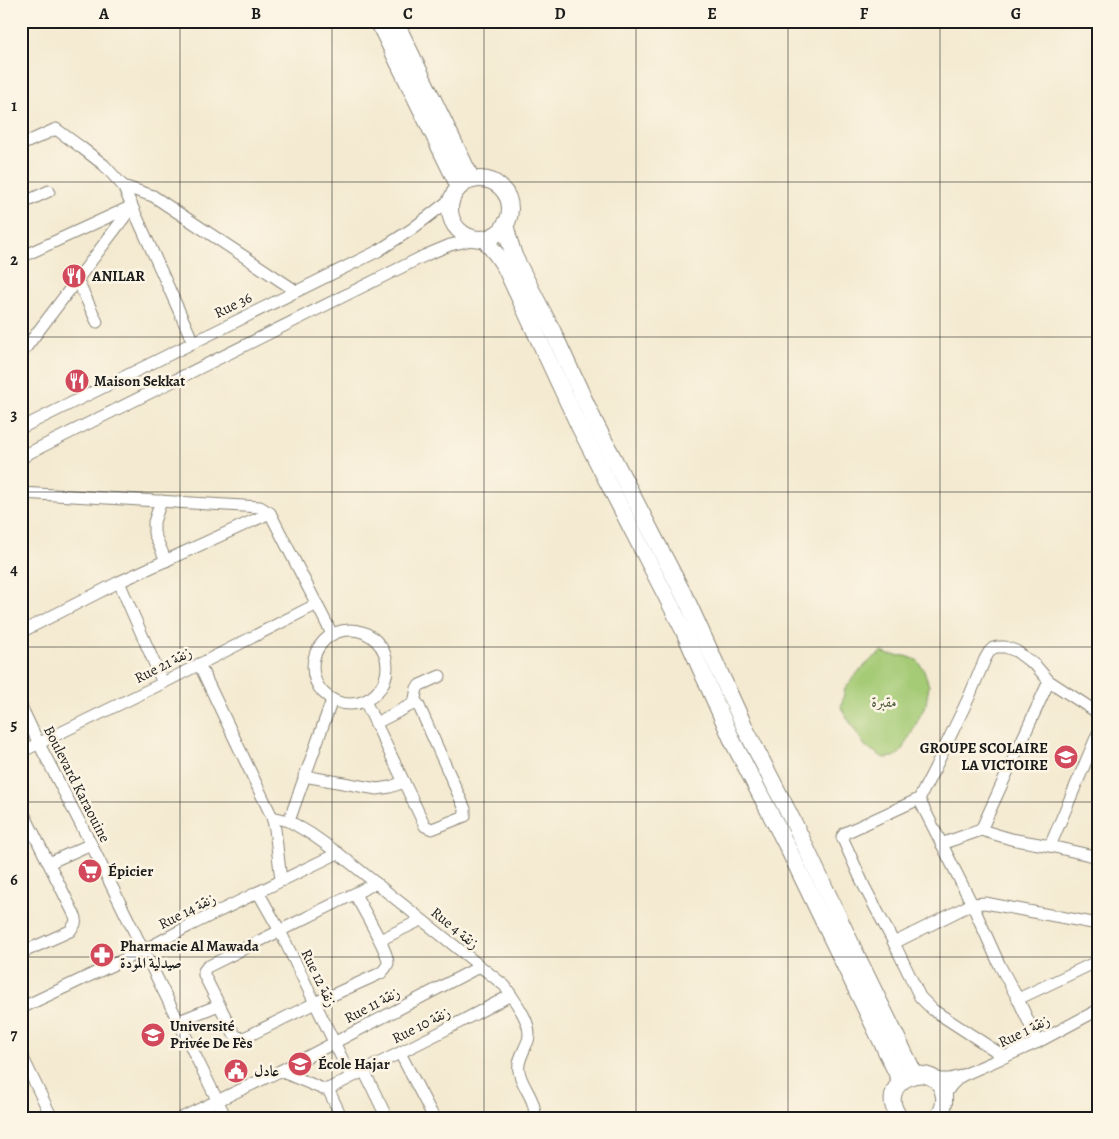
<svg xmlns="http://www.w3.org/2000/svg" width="1119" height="1139" viewBox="0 0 1119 1139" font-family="Alegreya,Amiri,serif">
  <rect width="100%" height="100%" fill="#fcf5e5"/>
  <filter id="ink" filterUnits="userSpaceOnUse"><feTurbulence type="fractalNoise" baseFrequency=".02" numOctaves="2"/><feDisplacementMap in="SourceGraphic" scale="10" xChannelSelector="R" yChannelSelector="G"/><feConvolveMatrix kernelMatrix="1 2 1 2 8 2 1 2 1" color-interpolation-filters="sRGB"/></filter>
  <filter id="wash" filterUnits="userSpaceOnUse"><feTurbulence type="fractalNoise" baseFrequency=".0096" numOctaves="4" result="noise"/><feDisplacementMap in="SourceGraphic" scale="20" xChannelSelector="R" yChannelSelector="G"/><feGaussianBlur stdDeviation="1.12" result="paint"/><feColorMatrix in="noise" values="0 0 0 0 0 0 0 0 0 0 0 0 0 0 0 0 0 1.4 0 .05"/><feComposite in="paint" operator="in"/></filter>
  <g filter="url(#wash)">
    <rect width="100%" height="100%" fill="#f4ead1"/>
    <!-- green -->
    <polygon fill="#a5cb76" stroke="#607449" points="882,652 889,655 906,656 917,660 924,670 929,686 926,704 911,734 900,753 894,757 884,758 865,746 841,708 845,688 860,670 872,659"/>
  </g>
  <g filter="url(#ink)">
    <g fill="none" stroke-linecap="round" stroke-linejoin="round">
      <defs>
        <g id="minor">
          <polyline points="21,145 56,129 82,148 104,165 123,186 193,342"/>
          <polyline points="123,186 153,196 296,291"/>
          <polyline points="21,204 49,191"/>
          <polyline points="21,257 130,207"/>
          <polyline points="77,279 97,322"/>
          <polyline points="21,354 132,207"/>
          <polyline points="21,428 378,251 412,229 451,199"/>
          <polyline points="21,459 29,453 426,255 450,245 476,239"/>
          <polyline points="21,493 260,507 270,513 332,634"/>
          <polyline points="161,501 154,522 154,533 166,561"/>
          <polyline points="119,582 163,683"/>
          <circle cx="350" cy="667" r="37"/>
          <polyline points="21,632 119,582 270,513"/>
          <polyline points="199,664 272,817 275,829 281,880"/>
          <polyline points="365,701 425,826 432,829 465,816 465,809 418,704 411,705 376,723"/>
          <polyline points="414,704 417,688 420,685 440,676"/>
          <polyline points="21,706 39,744 91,844 226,1118"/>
          <polyline points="21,752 163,683 317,604"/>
          <polyline points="304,776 377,789 390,787 404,782"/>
          <polyline points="919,799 972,904 1000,966 1018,999 1038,1042"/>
          <polyline points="21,813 24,814 76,918 75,924 70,931 21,953"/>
          <path d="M272,817L289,821L311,834L338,853L505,986C513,999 529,1018 529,1034C529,1038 528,1042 526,1045C523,1053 517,1062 519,1071C521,1086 538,1101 534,1118"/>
          <polyline points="289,821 332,700"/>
          <polyline points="981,830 1049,681"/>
          <polyline points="941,844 981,830 1011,839 1050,846 1098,857"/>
          <polyline points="1050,846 1098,733"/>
          <polyline points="49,863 91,844"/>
          <polyline points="258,892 280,931 351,1077"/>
          <path d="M355,894C361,906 389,953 388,963C387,967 384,970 381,973L315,1003L246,1037L239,1038L234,1034L204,975V971L207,967L376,883"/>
          <polyline points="380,940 421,920"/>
          <polyline points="894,943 972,904 985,903 1098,924"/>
          <polyline points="1018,999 1098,961"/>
          <polyline points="21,1008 144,950 189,926 338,853"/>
          <polyline points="179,1021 219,1005"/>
          <polyline points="400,1053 434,1118"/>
          <polyline points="21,1054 52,1118"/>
          <polyline points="1005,1057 933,1010 920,997 894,943 864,886 842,837 845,833 919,799 935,768 969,697 985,659 989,652 993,648 997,647 1005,647 1016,651 1036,666 1049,681 1098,713"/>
          <polyline points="280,1071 323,1089 328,1089 439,1033 511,995"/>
          <polyline points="364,1071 387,1118"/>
          <polyline points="961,1076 1038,1042 1098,1010"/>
          <path d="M933,1079H949L961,1076C953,1083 948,1088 944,1098"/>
          <polyline points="328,1089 342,1118"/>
          <polyline points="181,1118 280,1071 479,967"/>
        </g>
        <g id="highway">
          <polyline points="378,21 459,187"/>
          <polyline points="395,21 472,180"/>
          <circle cx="480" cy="209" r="30"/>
          <polyline points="505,224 509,240 514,256 553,332 595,423 689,605 746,730 798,831 855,952 915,1075"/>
          <polyline points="484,239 497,255 505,267 580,428 683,629 733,742 787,846 901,1082"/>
          <path d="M900,1118C871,1081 937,1054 944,1096C945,1104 942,1112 937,1118"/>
        </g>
      </defs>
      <!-- minor casing -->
      <use href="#minor" stroke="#888376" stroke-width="13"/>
      <!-- highway casing -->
      <use href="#highway" stroke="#888376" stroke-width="18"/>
      <!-- minor -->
      <use href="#minor" stroke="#fff" stroke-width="11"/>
      <!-- highway -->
      <use href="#highway" stroke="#fff" stroke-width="16"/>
    </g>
  </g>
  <!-- grid -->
  <path fill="none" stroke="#1c1c1c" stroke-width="1" stroke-opacity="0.55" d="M180,21V1118M332,21V1118M484,21V1118M636,21V1118M788,21V1118M940,21V1118M21,182H1098M21,337H1098M21,492H1098M21,647H1098M21,802H1098M21,957H1098"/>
  <!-- icons -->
  <defs>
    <symbol id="restaurant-disc" viewBox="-11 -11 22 22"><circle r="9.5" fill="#d1495b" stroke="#fcf5e5"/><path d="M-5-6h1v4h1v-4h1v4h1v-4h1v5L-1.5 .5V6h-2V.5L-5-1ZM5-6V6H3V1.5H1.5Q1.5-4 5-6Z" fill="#fff"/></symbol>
    <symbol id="school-disc" viewBox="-11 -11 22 22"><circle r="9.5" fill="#d1495b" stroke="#fcf5e5"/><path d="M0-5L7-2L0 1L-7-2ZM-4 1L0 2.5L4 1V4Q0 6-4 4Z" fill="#fff"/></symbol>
    <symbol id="supermarket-disc" viewBox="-11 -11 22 22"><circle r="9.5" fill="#d1495b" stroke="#fcf5e5"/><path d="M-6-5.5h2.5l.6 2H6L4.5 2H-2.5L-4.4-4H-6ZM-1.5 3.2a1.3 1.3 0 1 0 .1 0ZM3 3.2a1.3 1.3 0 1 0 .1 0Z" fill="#fff"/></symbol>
    <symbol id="pharmacy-disc" viewBox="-11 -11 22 22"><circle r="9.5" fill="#d1495b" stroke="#fcf5e5"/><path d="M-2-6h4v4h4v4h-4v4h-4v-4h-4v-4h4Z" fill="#fff"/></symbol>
    <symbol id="civic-disc" viewBox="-11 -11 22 22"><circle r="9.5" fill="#d1495b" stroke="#fcf5e5"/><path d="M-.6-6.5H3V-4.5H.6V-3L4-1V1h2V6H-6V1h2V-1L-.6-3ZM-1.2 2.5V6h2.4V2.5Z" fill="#fff"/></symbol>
  </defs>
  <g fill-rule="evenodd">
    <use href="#restaurant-disc" x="60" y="262" width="28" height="28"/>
    <use href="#restaurant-disc" x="63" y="367" width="28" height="28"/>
    <use href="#school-disc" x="1052" y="743" width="28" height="28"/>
    <use href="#supermarket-disc" x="76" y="857" width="28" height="28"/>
    <use href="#pharmacy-disc" x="88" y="941" width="28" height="28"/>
    <use href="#school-disc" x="139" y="1021" width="28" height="28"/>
    <use href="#school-disc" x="286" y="1050" width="28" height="28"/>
    <use href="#civic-disc" x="222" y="1057" width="28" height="28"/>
  </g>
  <g text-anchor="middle" stroke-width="5" stroke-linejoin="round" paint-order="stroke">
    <!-- poi labels -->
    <g font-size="15" font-weight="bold" fill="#1c1c1c" stroke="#fcf5e5" text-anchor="start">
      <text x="92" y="281">ANILAR</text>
      <text x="94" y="386">Maison Sekkat</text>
      <text x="1048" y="753" text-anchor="end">GROUPE SCOLAIRE<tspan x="1048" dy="17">LA VICTOIRE</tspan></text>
      <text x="108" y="876">Épicier</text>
      <text x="120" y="951">Pharmacie Al Mawada<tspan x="120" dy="17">صيدلية المودة</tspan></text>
      <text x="170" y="1031">Université<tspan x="170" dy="17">Privée De Fès</tspan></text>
      <text x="318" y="1069">École Hajar</text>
      <text x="254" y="1076">عادل</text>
    </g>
    <!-- street labels -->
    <g font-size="15" fill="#1c1c1c" stroke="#fcf5e5">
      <text transform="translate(233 305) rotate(-26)" y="5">Rue 36</text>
      <text transform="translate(163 665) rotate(-27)" y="5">Rue 21 زنقة</text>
      <text transform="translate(77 784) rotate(63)" y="5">Boulevard Karaouine</text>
      <text transform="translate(187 911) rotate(-27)" y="5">Rue 14 زنقة</text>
      <text transform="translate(455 928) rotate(39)" y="5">Rue 4 زنقة</text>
      <text transform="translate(319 978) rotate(64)" y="5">Rue 12 زنقة</text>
      <text transform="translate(372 1005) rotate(-28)" y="5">Rue 11 زنقة</text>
      <text transform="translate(421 1025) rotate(-27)" y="5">Rue 10 زنقة</text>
      <text transform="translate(1024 1031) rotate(-26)" y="5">Rue 1 زنقة</text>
    </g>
    <!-- park labels -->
    <g font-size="15" fill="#4c593c" stroke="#fcf5e5">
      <text x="884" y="707">مقبرة</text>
    </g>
  </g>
  <!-- margin -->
  <rect width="1119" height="1139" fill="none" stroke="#fcf5e5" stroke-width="55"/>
  <rect x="28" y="28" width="1064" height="1084" fill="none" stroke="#1c1c1c" stroke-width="2"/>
  <g font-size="16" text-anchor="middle" font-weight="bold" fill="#1c1c1c">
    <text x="104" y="19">A</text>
    <text x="256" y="19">B</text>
    <text x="408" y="19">C</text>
    <text x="560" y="19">D</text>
    <text x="712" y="19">E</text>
    <text x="864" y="19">F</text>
    <text x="1016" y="19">G</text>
    <text x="14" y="111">1</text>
    <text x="14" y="265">2</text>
    <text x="14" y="420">3</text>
    <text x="14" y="575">4</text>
    <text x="14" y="730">5</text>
    <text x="14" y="885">6</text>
    <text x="14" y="1040">7</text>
  </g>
</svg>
